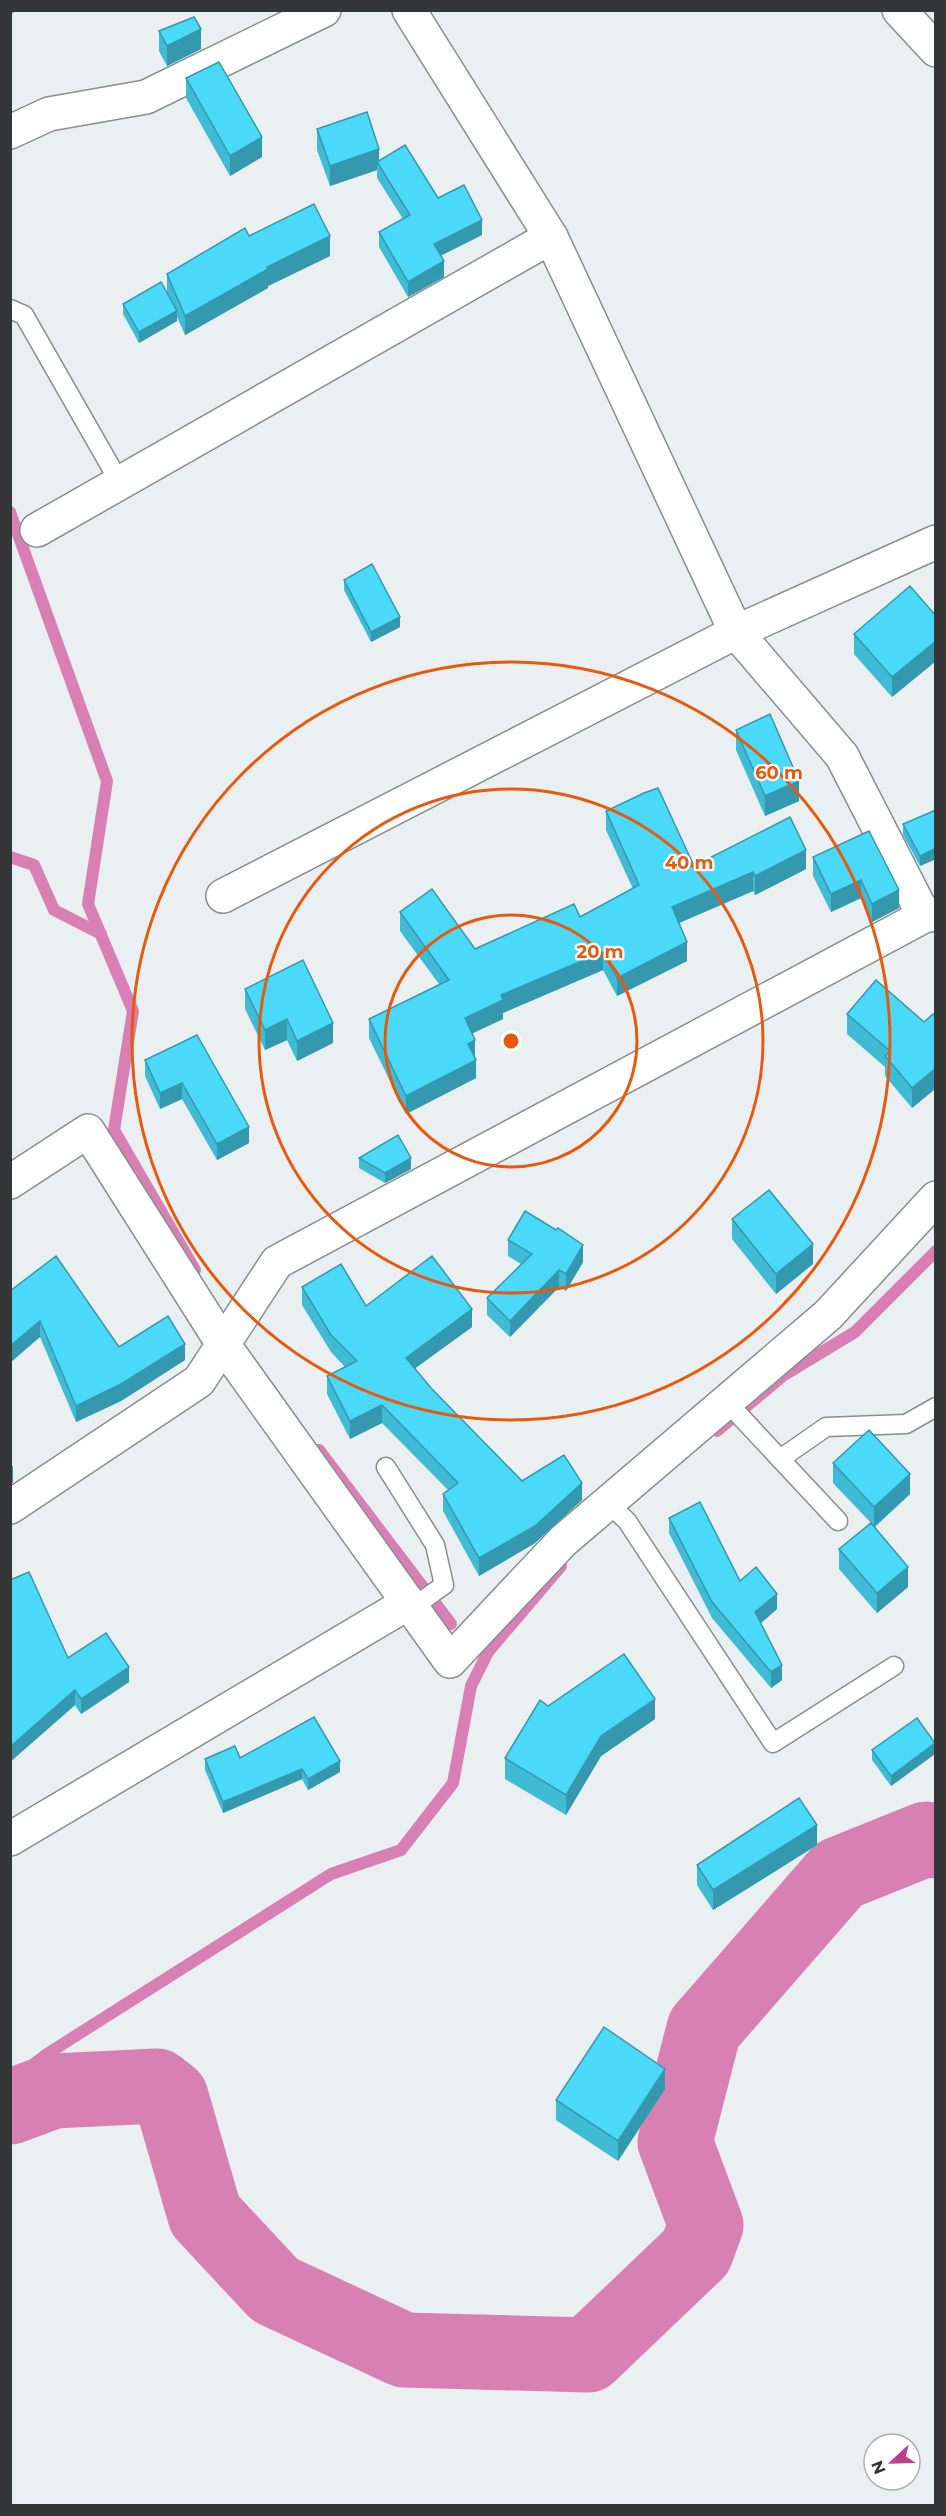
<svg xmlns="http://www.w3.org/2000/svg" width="946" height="2516" viewBox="0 0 946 2516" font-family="Montserrat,sans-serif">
  <rect width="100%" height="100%" fill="#eaeff1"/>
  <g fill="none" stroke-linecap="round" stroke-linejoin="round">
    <!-- stream -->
    <g stroke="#d880b4" stroke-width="12">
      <polyline points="10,512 107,781 88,904 133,1011 114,1130 195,1270"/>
      <polyline points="10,857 34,865 54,910 101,934"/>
      <polyline points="717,1431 784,1375 855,1332 936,1251"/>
      <polyline points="319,1450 451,1624"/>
      <polyline points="10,2082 47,2054 331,1874 401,1850 453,1783 471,1686 488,1652 561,1566"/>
    </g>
    <!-- river -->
    <polyline stroke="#d880b4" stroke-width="75" points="10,2107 53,2091 157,2086 171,2097 205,2215 275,2290 404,2350 588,2355 696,2252 706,2225 675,2142 704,2029 839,1874 926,1839 936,1841"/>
    <defs>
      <g id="lane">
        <polyline points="10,309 24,315 120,483"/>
        <polyline points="726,1401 838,1521"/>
        <polyline points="780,1459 826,1427 906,1424 936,1407"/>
        <polyline points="386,1467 435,1545 444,1585 423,1600 408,1603"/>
        <polyline points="608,1503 627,1521 773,1743 894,1666"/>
      </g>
      <g id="street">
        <polyline points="409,10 551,237 736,632 842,756 924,916"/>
        <polyline points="899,10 936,50"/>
        <polyline points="10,132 49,114 146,97 324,10"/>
        <polyline points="37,530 551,237"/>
        <polyline points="223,896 736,632 936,542"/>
        <polyline points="10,1182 88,1131 223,1344 450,1661 563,1541 828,1315 936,1198"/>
        <polyline points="10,1507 199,1381 277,1262 924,916 936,914"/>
        <polyline points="10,1839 408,1603"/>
      </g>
    </defs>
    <!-- lane casing -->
    <use href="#lane" stroke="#898e90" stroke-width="21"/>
    <!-- street casing -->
    <use href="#street" stroke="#898e90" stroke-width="36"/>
    <!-- lane -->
    <use href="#lane" stroke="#fff" stroke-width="18"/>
    <!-- street -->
    <use href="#street" stroke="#fff" stroke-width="33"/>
  </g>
  <!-- wall -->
  <g fill="#40bbd6">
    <polygon points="159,31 201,49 167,66 159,51"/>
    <polygon points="186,78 262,157 230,176 186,98"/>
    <polygon points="317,129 379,161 438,198 482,235 440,256 444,277 408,297 379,247 379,232 403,219 377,178 377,170 330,186 317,150"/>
    <polygon points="249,236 330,256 268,286 268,288 185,335 177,317 177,321 139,343 123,314 123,304 167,292 167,274"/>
    <polygon points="344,580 400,627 371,642 344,590"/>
    <polygon points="936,616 936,661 892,697 854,654 854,634"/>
    <polygon points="736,730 799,801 765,816 736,750"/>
    <polygon points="936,810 936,859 920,866 903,835 903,824"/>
    <polygon points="606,811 694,866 806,869 755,895 753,891 679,923 687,961 617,996 603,970 503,1013 503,1019 472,1033 475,1057 476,1078 406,1114 369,1038 369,1019 439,984 400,931 400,912 475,949 580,917 633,889 606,830"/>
    <polygon points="869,831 899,908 872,922 861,898 831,912 813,876 813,857"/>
    <polygon points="245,989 333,1043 297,1061 287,1040 265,1050 245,1009"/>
    <polygon points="847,1014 924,1022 936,1017 936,1088 912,1108 885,1076 885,1067 847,1034"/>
    <polygon points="197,1035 249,1143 217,1160 182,1099 160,1109 145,1076 145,1060"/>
    <polygon points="359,1158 411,1169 385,1183 359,1168"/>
    <polygon points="732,1219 813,1264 776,1294 732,1239"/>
    <polygon points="508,1240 583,1262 566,1291 559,1287 510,1337 487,1315 487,1298 521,1264 508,1256"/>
    <polygon points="302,1287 366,1306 472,1327 415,1368 431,1388 522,1481 582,1500 535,1543 479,1576 443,1511 443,1494 448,1490 382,1423 350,1439 327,1394 327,1376 345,1367 331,1352 302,1305"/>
    <polygon points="10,1291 119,1347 185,1360 121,1401 76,1422 40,1337"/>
    <polygon points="833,1463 910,1494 875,1527 908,1587 877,1613 839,1569 839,1549 871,1523 833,1483"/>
    <polygon points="669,1518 740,1581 777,1609 761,1623 782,1680 771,1688 712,1618 669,1533"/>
    <polygon points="10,1580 68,1658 129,1682 81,1714 75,1705 10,1762"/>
    <polygon points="548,1706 655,1719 601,1756 566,1815 505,1779 505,1758"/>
    <polygon points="872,1750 935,1754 891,1786 872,1760"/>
    <polygon points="240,1758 340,1772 308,1790 302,1779 223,1813 205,1770 205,1759"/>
    <polygon points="817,1845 713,1910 697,1885 697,1865"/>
    <polygon points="665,2089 618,2161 556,2120 556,2100"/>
  </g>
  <!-- shaded-wall -->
  <g fill="#3498ae">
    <polygon points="10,10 17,10 10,15"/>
    <polygon points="201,29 201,49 167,66 167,46"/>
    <polygon points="262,137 262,157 230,176 230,156"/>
    <polygon points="379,149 379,165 377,162 377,170 330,186 330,166"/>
    <polygon points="482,220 482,235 434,259 434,244"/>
    <polygon points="330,236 330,256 268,286 268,288 185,335 185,316 267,267"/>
    <polygon points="444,261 444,277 408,297 408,282"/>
    <polygon points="177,311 177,321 139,343 139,332"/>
    <polygon points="400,617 400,627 371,642 371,632"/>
    <polygon points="936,641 936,661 892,697 892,677"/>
    <polygon points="799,781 799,801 765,816 765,796"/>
    <polygon points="936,848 936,859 920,866 920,856"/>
    <polygon points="806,850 806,869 755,895 755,876"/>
    <polygon points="753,872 753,891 672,926 672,907"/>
    <polygon points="861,880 861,898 831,912 831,894"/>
    <polygon points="899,890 899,908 872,922 872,904"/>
    <polygon points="687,942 687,961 617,996 617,978"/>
    <polygon points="603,952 603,970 503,1013 503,1019 465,1037 465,1018 501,995"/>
    <polygon points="287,1019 287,1040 265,1050 265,1030"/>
    <polygon points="333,1023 333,1043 297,1061 297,1041"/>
    <polygon points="475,1040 475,1059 468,1044"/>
    <polygon points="476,1060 476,1078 406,1114 406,1096"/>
    <polygon points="936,1068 936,1088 912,1108 912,1088"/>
    <polygon points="182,1083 182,1099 160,1109 160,1093"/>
    <polygon points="249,1127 249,1143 217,1160 217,1144"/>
    <polygon points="411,1158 411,1169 385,1183 385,1173"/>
    <polygon points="813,1244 813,1264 776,1294 776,1274"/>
    <polygon points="583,1245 583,1262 566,1291 566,1274"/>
    <polygon points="559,1270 559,1287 510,1337 510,1321"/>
    <polygon points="472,1309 472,1327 406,1375 406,1358"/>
    <polygon points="40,1321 40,1337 10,1363 10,1346"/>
    <polygon points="185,1344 185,1360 121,1401 76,1422 76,1406"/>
    <polygon points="382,1405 382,1423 350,1439 350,1421"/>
    <polygon points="13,1466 13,1483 10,1484 10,1467"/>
    <polygon points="910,1474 910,1494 874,1527 874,1507"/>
    <polygon points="582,1483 582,1500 535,1543 479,1576 479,1558"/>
    <polygon points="908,1567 908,1587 877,1613 877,1593"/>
    <polygon points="777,1594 777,1609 755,1628 755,1612"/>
    <polygon points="782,1665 782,1680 771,1688 771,1672"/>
    <polygon points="129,1667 129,1682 81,1714 81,1699"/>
    <polygon points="75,1690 75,1705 10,1762 10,1747"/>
    <polygon points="655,1699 655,1719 601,1756 566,1815 566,1795 601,1736"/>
    <polygon points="935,1743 935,1754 891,1786 891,1776"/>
    <polygon points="340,1761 340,1772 308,1790 308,1779"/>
    <polygon points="302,1769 302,1779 223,1813 223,1802"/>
    <polygon points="817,1825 817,1845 713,1910 713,1890"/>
    <polygon points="665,2069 665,2089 618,2161 618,2141"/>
  </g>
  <!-- building -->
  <g fill="#4bd9f9" stroke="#3498ae" stroke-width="1.5">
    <polygon points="194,17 201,29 167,46 159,31"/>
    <polygon points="219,62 262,137 230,156 186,78"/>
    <polygon points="367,112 379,149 330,166 317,129"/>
    <polygon points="405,145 438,198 464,185 482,220 434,244 444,261 408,282 379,232 410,215 377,162"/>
    <polygon points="314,204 330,236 267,267 268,269 185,316 167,274 245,228 249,236"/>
    <polygon points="161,282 177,311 139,332 123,304"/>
    <polygon points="372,564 400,617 371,632 344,580"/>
    <polygon points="910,586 936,616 936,641 892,677 854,634"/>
    <polygon points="770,714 799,781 765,796 736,730"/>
    <polygon points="658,788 694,866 790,817 806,850 755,876 753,872 672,907 687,942 617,978 603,952 501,995 503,1000 465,1018 475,1040 468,1044 476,1060 406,1096 369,1019 449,980 400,912 432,889 475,949 574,904 580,917 639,885 606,811 644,793"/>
    <polygon points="936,810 936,848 920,856 903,824"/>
    <polygon points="869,831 899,890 872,904 861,880 831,894 813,857"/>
    <polygon points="303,960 333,1023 297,1041 287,1019 265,1030 245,989"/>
    <polygon points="876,980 924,1022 933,1014 936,1017 936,1068 912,1088 885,1056 890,1051 847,1014"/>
    <polygon points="197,1035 249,1127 217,1144 182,1083 160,1093 145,1060"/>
    <polygon points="398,1135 411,1158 385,1173 359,1158"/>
    <polygon points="769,1190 813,1244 776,1274 732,1219"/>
    <polygon points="525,1211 556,1230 558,1228 583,1245 566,1274 559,1270 510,1321 487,1298 532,1254 508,1240"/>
    <polygon points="56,1256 119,1347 168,1316 185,1344 121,1384 76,1406 40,1321 10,1346 10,1291"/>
    <polygon points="432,1256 472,1309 406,1358 431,1388 522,1481 564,1455 582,1483 535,1526 479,1558 443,1494 458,1483 382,1405 350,1421 327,1376 357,1361 331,1335 302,1287 341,1264 366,1306"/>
    <polygon points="869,1430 910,1474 874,1507 833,1463"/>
    <polygon points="700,1502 740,1581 756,1567 777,1594 755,1612 782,1665 771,1672 712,1602 669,1518"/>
    <polygon points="871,1523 908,1567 877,1593 839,1549"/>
    <polygon points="29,1572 68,1658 106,1633 129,1667 81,1699 75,1690 10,1747 10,1580"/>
    <polygon points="624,1654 655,1699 601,1736 566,1795 505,1758 540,1700 548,1706"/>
    <polygon points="314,1717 340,1761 308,1779 302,1769 223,1802 205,1759 235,1746 240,1758"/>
    <polygon points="917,1718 935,1743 891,1776 872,1750"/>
    <polygon points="799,1798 817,1825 713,1890 697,1865"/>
    <polygon points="604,2027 665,2069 618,2141 556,2100"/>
  </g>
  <!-- distance rings -->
  <g fill="none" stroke="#e8590c" stroke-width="3">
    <circle cx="511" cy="1041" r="126"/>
    <circle cx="511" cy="1041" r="252"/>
    <circle cx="511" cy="1041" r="379"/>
  </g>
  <circle cx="511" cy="1041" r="9" fill="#e8590c" stroke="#fff" stroke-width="3"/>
  <g font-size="18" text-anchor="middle" font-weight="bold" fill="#e8590c" stroke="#fff" stroke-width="4.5" stroke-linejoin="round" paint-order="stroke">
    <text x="779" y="779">60 m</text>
    <text x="689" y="869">40 m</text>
    <text x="600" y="958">20 m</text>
  </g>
  <!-- border -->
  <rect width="946" height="2516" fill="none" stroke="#343637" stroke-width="24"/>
  <!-- north arrow -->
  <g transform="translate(892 2462) rotate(248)"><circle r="28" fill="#ffffff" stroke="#aeafaf" stroke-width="1.5"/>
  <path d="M0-4.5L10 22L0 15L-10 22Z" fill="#ba3f8f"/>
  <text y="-9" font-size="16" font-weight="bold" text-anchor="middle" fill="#343637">N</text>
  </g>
</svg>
